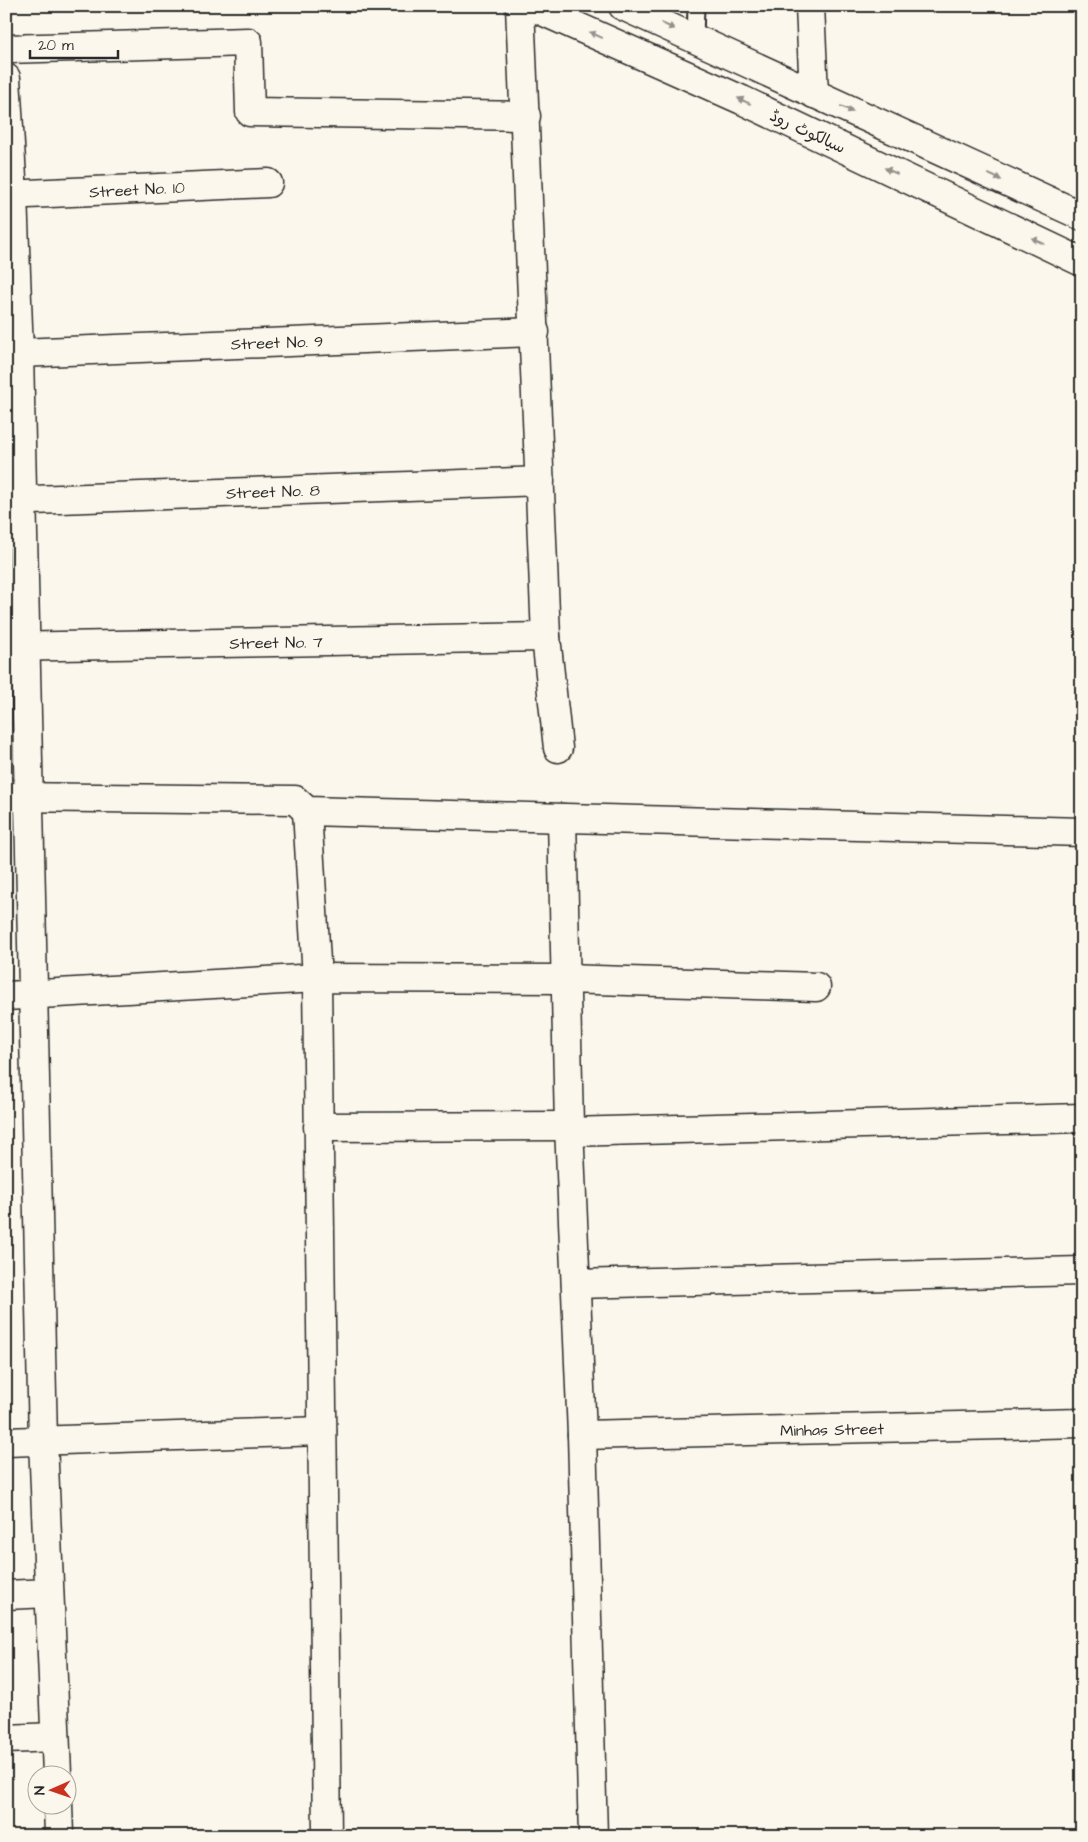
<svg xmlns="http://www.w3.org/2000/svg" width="1088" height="1842" viewBox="0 0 1088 1842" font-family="'Architects Daughter','Playpen Sans Arabic',sans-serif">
  <rect width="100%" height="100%" fill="#fbf7ec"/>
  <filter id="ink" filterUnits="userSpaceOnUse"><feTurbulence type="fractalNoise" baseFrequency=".02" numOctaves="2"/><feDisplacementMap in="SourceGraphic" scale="10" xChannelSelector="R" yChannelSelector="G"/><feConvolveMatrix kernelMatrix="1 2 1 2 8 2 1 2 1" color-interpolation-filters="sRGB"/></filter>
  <g filter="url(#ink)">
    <!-- building -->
    <g fill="#c7c4bc" stroke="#2b2b2b">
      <polygon points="6,578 16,578 17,644 6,645"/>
      <polygon points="6,656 22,656 23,724 6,725"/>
    </g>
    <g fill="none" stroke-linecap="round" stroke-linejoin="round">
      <defs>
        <polyline id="lane" points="695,39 696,6"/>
        <g id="street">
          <polyline points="520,6 546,637 558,748"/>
          <polyline points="810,6 814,94"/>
          <polyline points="6,49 248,42 250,112 526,116"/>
          <polyline points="6,78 13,195 19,353 43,1441 57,1774"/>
          <polyline points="6,195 268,183"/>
          <polyline points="19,353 535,332"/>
          <polyline points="6,501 540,481"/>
          <polyline points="6,647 546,637"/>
          <polyline points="6,797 295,800 307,811 1082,832"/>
          <polyline points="307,811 317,978 327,1836"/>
          <polyline points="562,818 569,1126 582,1435 593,1836"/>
          <polyline points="6,996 317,978 565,979 816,987"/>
          <polyline points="318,1127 569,1126"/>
          <polyline points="569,1132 1082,1118"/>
          <polyline points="576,1284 1082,1271"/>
          <polyline points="582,1435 1082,1423"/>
          <polyline points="6,1442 322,1431"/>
          <polyline points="6,1595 49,1593"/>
          <polyline points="6,1739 55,1737"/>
          <polyline points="58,1804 59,1836"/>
        </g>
        <g id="primary">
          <polyline points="531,6 742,100 1082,262"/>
          <polyline points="623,6 1082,216"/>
        </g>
      </defs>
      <!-- lane casing -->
      <use href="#lane" stroke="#2b2b2b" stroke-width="19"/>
      <!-- street casing -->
      <use href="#street" stroke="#2b2b2b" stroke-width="31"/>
      <!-- primary casing -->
      <use href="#primary" stroke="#2b2b2b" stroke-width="31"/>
      <!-- lane -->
      <use href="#lane" stroke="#fbf7ec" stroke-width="15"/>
      <!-- street -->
      <use href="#street" stroke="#fbf7ec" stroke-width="28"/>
      <!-- primary -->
      <use href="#primary" stroke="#fbf7ec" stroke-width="28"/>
    </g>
    <!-- one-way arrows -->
    <defs><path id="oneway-solid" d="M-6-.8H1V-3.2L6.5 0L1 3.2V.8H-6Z" transform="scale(1.25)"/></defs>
    <g fill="#93918c">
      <use href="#oneway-solid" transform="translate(668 26) rotate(25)"/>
      <use href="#oneway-solid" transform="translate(596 35) rotate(-156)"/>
      <use href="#oneway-solid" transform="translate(744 101) rotate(-155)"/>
      <use href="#oneway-solid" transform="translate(847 109) rotate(25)"/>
      <use href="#oneway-solid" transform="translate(891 171) rotate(-155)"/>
      <use href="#oneway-solid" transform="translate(995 177) rotate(25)"/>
      <use href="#oneway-solid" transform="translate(1038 241) rotate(-155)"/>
    </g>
  </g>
  <g text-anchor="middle" stroke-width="4.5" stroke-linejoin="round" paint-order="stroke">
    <!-- street labels -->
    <g font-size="16" fill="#2b2b2b" stroke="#fbf7ec">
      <text transform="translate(808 131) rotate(25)" y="6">سیالکوٹ روڈ</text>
      <text transform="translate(137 189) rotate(-3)" y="6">Street No. 10</text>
      <text transform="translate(277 342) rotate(-2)" y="6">Street No. 9</text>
      <text transform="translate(273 491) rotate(-2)" y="6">Street No. 8</text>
      <text transform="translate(276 642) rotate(-1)" y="6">Street No. 7</text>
      <text transform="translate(832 1429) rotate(-1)" y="6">Minhas Street</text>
    </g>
  </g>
  <!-- margin -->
  <rect width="1088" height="1842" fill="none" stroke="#fbf7ec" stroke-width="25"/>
  <rect x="12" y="12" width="1063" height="1817" fill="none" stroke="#2b2b2b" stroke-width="2" filter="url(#ink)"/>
  <!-- north arrow -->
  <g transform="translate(52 1790) rotate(268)"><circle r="24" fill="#fbf7ec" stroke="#a8a59f"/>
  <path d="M0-4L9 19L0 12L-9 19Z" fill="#c8321e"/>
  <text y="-8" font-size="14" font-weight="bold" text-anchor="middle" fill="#2b2b2b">N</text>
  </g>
  <!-- scale -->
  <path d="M30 50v8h88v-8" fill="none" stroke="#2b2b2b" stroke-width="2.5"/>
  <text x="38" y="50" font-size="15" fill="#2b2b2b" stroke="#fbf7ec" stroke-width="4" paint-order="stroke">20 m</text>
</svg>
